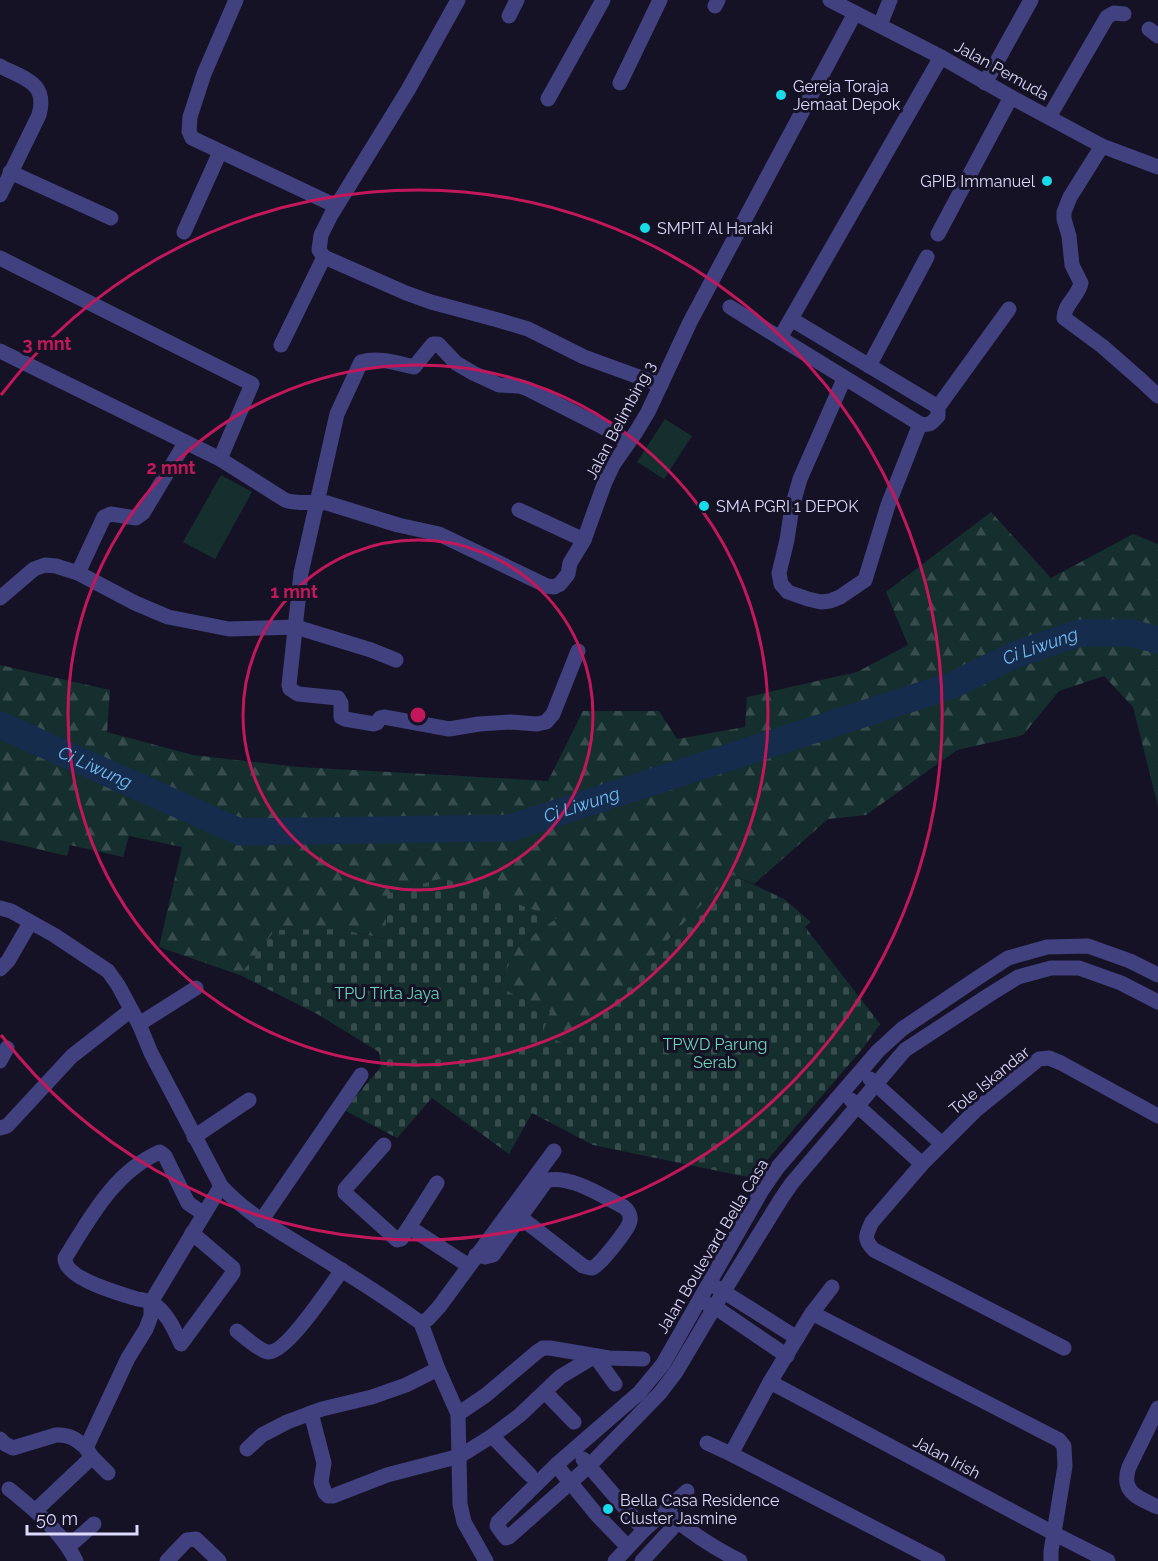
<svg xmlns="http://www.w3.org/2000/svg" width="1158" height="1561" viewBox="0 0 1158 1561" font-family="Raleway,sans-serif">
  <defs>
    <pattern id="forest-firs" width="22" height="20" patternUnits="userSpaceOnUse" patternTransform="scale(1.5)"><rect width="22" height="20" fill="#152f2e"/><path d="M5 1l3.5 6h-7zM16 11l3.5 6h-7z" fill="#374d4d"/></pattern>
    <pattern id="cemetery-stones" width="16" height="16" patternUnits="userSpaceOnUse" patternTransform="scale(1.5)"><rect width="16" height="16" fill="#152f2e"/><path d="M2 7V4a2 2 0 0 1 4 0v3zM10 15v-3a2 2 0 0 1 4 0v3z" fill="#374d4d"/></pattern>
  </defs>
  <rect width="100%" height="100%" fill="#151226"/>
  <!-- forest -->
  <polygon fill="url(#forest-firs)" points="991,512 1051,578 1133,534 1158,544 1158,806 1133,707 1104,676 1059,691 1023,735 957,750 866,815 828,819 754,884 733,875 693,913 571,1046 541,1035 549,1012 499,987 517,946 557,918 386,939 339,929 275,931 240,975 159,947 182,847 129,836 123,857 70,845 67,856 0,840 0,665 110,690 107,732 193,755 299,767 548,781 583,711 659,711 677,739 745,727 747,697 857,672 908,645 886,592"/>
  <!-- cemetery -->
  <polygon fill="url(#cemetery-stones)" points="733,875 784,899 811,922 805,927 880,1024 863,1048 752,1178 593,1145 532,1113 509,1154 432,1098 397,1138 344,1110 381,1067 379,1052 319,1015 240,975 275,930 339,929 385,939 387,894 443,878 557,918 517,946 499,987 550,1012 542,1035 571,1046 693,913"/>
  <!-- pitch -->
  <g fill="#152f2e">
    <polygon points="665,419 692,436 664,479 637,462"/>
    <polygon points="221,475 252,492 215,559 183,542"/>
  </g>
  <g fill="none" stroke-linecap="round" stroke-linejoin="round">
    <!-- river -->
    <path stroke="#162c4c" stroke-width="27" id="s1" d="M0,725L240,832L510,828L953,685L1014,655L1079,633H1132L1158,640"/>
    <!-- minor -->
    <g stroke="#424180" stroke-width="15">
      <polyline points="236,0 204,74 190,117 189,131 192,138 336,206"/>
      <polyline points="458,0 408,90 331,215 321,235 319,250 324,257 406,293 431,302 498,320 528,329 584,357 661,385"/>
      <polyline points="830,0 941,57 1011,97 1102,146 1158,167"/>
      <polyline points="715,6 718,0"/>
      <polyline points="509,16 517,0"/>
      <polyline points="880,25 890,0"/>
      <polyline points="1149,29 1158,36"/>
      <path d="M0,66C24,79 48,82 39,115L0,195"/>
      <polyline points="620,83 660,0"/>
      <polyline points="985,83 1031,0"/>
      <polyline points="548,99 603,0"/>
      <polyline points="1049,117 1107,17 1114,13 1124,14"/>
      <path d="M1102,146L1070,197L1064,212V219L1069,236L1072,265L1081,283C1078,297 1064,304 1064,318L1102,346L1142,381L1158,396"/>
      <polyline points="10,172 111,218"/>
      <polyline points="184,232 220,152"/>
      <polyline points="938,234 1011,97"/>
      <polyline points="0,258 252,384 220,459"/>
      <polyline points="730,307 780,338 941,57"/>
      <polyline points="791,319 938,407"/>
      <path d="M780,338L920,424C930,426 932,423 938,416V407L1009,309"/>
      <polyline points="281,345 324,257"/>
      <path d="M0,351L220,459L285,500C298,505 313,501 327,503L398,525L439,534L547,586L554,587L560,584L568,574L570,563L584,540L605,482L613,465L636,432L648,412L690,322L723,260L855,13"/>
      <polyline points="869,366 927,257"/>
      <polyline points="844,379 800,479 792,507 787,540 779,573 781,584 788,592 808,599 821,602 830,601 840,597 865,580 888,505 920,424"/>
      <polyline points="519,510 584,540"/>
      <polyline points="78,573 104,517 111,514 136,518 143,513 185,443"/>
      <polyline points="0,598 34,569 45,565 56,566 78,573 135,603 168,617 229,629 296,627 371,650 396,660"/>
      <path d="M578,651L553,714L546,722L537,724L511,722L479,724L449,729L384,717L380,718L377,723L374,724L345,719L341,717V703L338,698L298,694L290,689L289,685L301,573L337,414L361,362C379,357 396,363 414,367L433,344H438L456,363L473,373L499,385L519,386L528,389L601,426L628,443"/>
      <path d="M0,908L11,911L54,935L108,971L118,985L139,1024L151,1053L221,1186C247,1214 277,1230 309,1250C347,1273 385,1297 421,1323L428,1319L439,1307L554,1151"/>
      <polyline points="0,969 8,961 30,923"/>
      <polyline points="1158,975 1130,961 1088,946 1047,947 1008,958 976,979 902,1029 878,1051 778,1167 762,1190 663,1364 639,1393 556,1465 498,1522 497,1526 506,1538 509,1537 589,1466 660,1393 676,1372 724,1291 781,1199 792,1183 905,1050 989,995 1018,977 1051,968 1079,968 1121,983 1158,1002"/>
      <polyline points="139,1024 196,988"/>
      <polyline points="0,1061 7,1048"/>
      <polyline points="870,1079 942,1144"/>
      <polyline points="851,1100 922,1164"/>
      <polyline points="0,1128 7,1126 72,1056 131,1010"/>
      <polyline points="194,1137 249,1100"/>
      <polyline points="384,1145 345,1189 345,1193 397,1240 401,1239 409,1227"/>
      <polyline points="437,1183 409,1227 469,1266"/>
      <polyline points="261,1221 361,1075"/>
      <path d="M192,1233L233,1268V1273L181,1344C174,1329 167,1312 152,1303C147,1300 140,1300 134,1298C118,1293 64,1278 65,1258C90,1218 115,1171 160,1152L165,1156L188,1203L204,1214"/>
      <path d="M476,1255L485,1257L493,1255L544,1184L548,1180C573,1176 602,1196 624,1207C629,1211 632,1217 629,1224C626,1231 599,1267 592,1268C589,1268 586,1267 583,1266L520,1217"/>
      <polyline points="716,1287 797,1338"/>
      <polyline points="832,1287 812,1313 770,1382 731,1454 938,1561"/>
      <polyline points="707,1304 715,1307 787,1356"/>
      <polyline points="812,1313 1059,1440 1064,1446 1065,1466 1051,1551 1051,1561"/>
      <polyline points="421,1323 438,1369 458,1414 460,1504 464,1522 486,1561"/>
      <path d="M237,1331C243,1336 260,1351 268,1352C286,1354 331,1285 342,1270"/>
      <path d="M1064,1348L874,1250C863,1239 866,1235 872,1222L922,1164L976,1110L1039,1059L1049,1058L1061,1063L1158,1116"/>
      <polyline points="770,1382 1055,1534 1108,1561"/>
      <polyline points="545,1392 574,1422"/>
      <path d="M1158,1408L1129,1467C1120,1492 1138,1498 1158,1507"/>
      <polyline points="311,1413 324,1463 321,1482 325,1493 328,1496 333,1496 387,1475 460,1456 492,1436 520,1415 560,1377 595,1356 615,1384"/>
      <polyline points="458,1414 486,1395 537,1352 543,1348 550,1348 609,1358 643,1359"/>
      <polyline points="492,1436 530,1475"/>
      <path d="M0,1439L5,1444L13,1448L56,1435C69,1434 76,1439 86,1448"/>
      <polyline points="707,1443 731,1454"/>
      <polyline points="247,1449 262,1435 287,1422 322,1409 372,1397 386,1392 406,1385 438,1369"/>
      <polyline points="583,1459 644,1530"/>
      <polyline points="556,1465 597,1515 627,1546"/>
      <polyline points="108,1473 92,1457 86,1448 128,1358 146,1329 151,1316 151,1302 221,1186"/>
      <path d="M9,1489C35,1510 61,1531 76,1561"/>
      <polyline points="36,1510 92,1457"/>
      <path d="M665,1511C687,1530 714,1548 740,1561"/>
      <polyline points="69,1546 94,1524"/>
      <polyline points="167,1561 187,1540 196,1539 219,1561"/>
      <polyline points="615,1561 644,1530 687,1491"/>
      <polyline points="642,1561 678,1522"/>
    </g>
  </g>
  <!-- distance rings -->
  <g fill="none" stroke="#c2185b" stroke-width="3">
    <circle cx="418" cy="715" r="175"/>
    <circle cx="418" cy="715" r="350"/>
    <path d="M1 395A525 525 0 1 1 1 1035"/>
  </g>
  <!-- markers -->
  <g fill="#18dbe9" stroke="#151226" stroke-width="2">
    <circle cx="781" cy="95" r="6"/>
    <circle cx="1047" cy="181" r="6"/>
    <circle cx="645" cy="228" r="6"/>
    <circle cx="704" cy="506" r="6"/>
    <circle cx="608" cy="1509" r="6"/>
  </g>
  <g text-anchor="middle" stroke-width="6" stroke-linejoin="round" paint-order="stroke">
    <!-- street labels -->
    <g font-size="16" fill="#dddafc" stroke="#151226">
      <text transform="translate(1002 70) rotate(29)" y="6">Jalan Pemuda</text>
      <text transform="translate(620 420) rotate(-62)" y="6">Jalan Belimbing 3</text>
      <text transform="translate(989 1080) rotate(-39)" y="6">Tole Iskandar</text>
      <text transform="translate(712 1246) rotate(-59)" y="6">Jalan Boulevard Bella Casa</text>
      <text transform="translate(947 1457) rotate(28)" y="6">Jalan Irish</text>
    </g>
    <!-- poi labels -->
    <g font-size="16" fill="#dddafc" stroke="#151226" text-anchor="start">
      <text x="793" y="92">Gereja Toraja<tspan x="793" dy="18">Jemaat Depok</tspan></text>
      <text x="1035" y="187" text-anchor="end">GPIB Immanuel</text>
      <text x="657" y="234">SMPIT Al Haraki</text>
      <text x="716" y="512">SMA PGRI 1 DEPOK</text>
      <text x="620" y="1506">Bella Casa Residence<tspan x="620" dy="18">Cluster Jasmine</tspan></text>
    </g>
    <!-- park labels -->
    <g font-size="16" fill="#6cd6b8" stroke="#151226">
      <text x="387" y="999">TPU Tirta Jaya</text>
      <text x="715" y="1050">TPWD Parung<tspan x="715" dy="18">Serab</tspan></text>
    </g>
    <!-- water labels -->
    <g font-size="18" font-style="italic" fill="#72bbf2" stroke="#151226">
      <text dy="6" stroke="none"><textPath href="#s1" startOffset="1094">Ci Liwung</textPath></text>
      <text dy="6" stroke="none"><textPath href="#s1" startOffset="104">Ci Liwung</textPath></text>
      <text dy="6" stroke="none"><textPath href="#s1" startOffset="608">Ci Liwung</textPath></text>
    </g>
  </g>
  <circle cx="418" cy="715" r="9" fill="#c2185b" stroke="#151226" stroke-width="3"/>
  <g font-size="18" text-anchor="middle" font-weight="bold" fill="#c2185b" stroke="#151226" stroke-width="6" stroke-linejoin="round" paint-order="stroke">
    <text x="47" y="350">3 mnt</text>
    <text x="171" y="474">2 mnt</text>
    <text x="294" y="598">1 mnt</text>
  </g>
  <!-- scale -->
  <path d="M27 1525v9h110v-9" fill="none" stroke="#dddafc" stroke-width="3"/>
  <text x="36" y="1525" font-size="18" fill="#dddafc" stroke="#151226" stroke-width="4.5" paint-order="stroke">50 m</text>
</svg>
